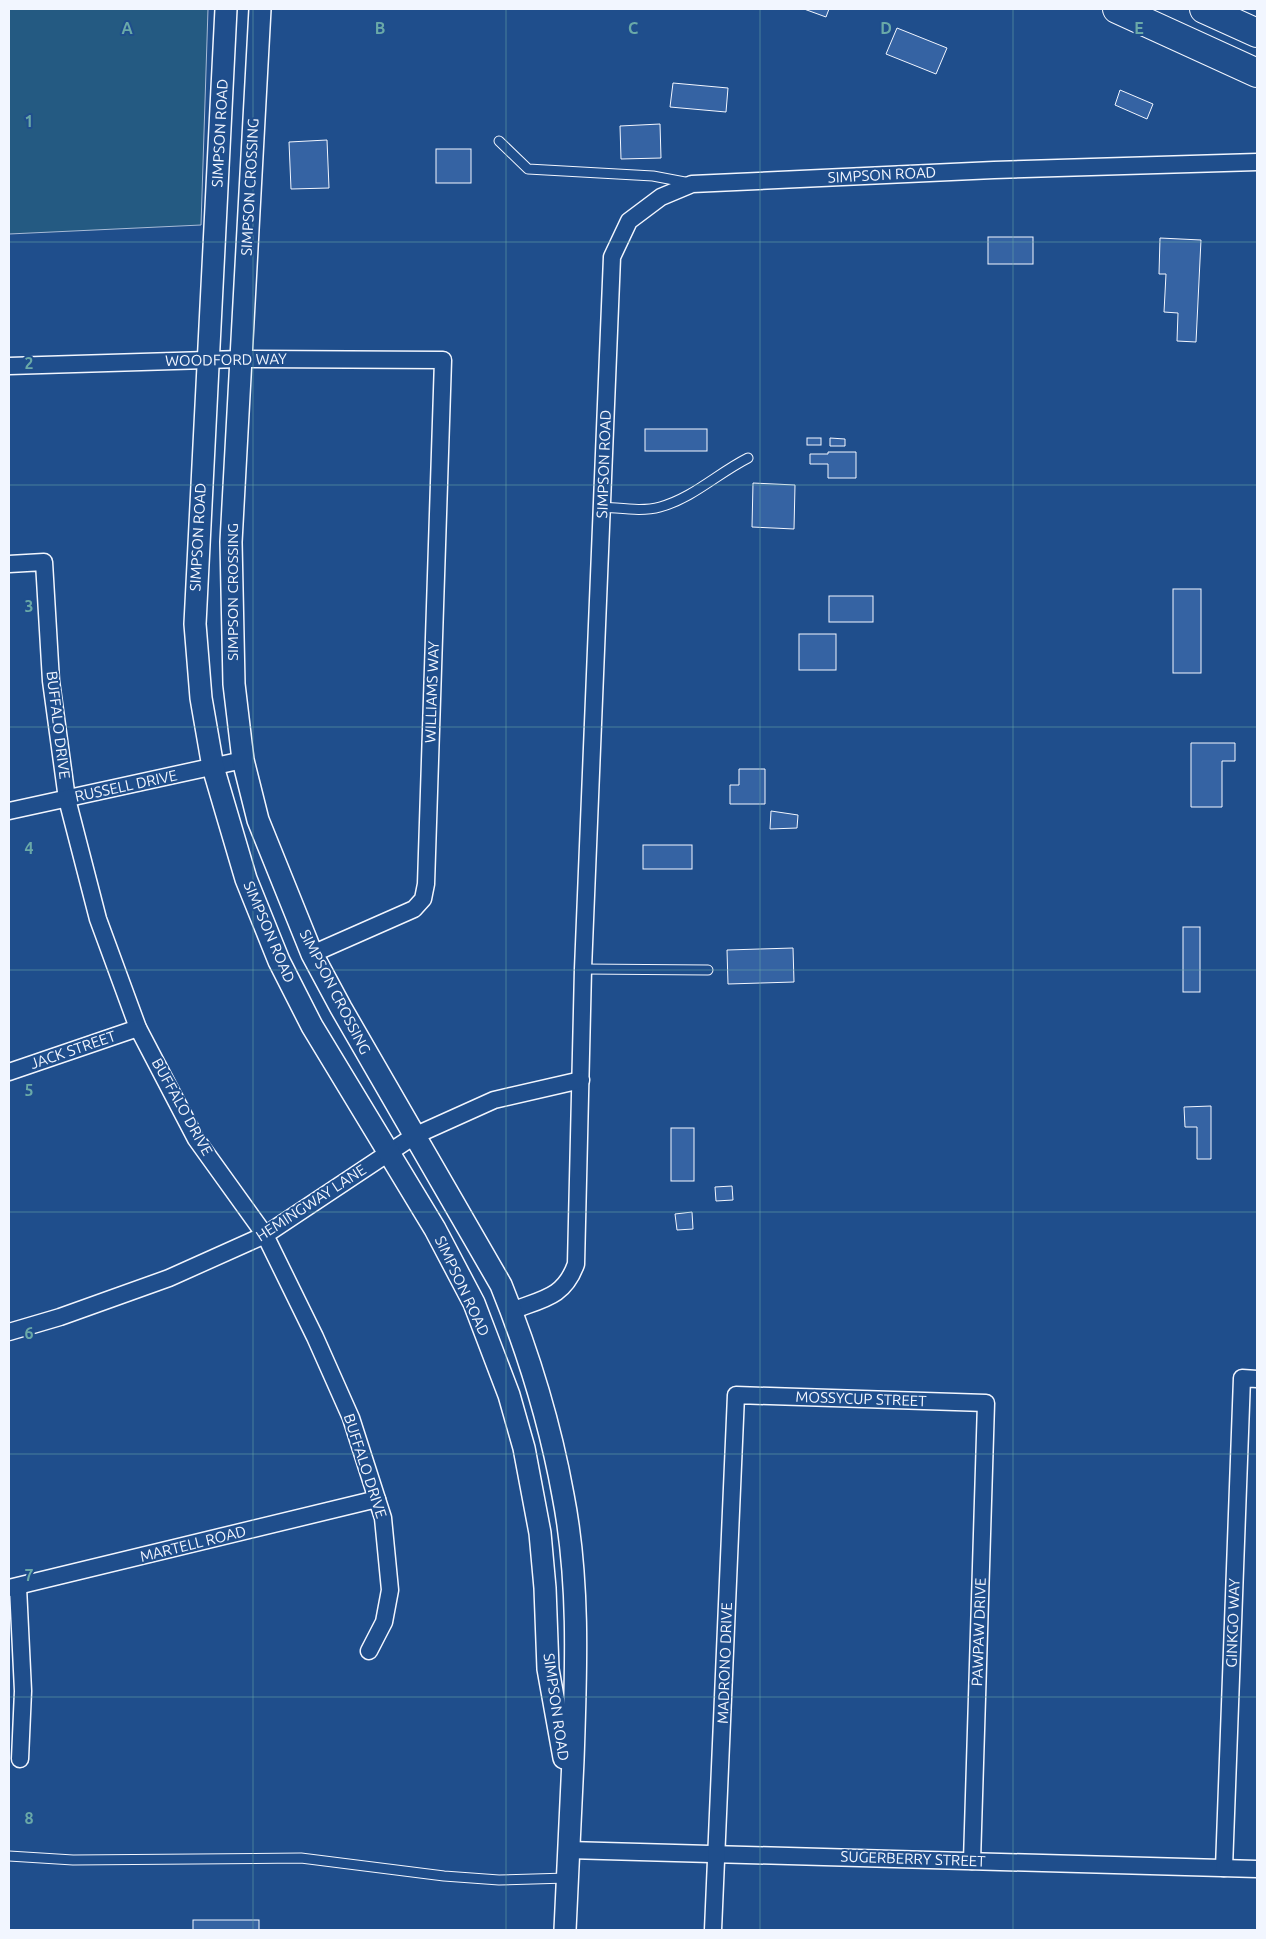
<svg xmlns="http://www.w3.org/2000/svg" width="1266" height="1939" viewBox="0 0 1266 1939" font-family="Ubuntu,sans-serif">
  <rect width="100%" height="100%" fill="#1f4e8c"/>
  <!-- green -->
  <polygon fill="#245a82" stroke="#a8bbd7" points="9,9 208,9 201,225 9,234"/>
  <!-- building -->
  <g fill="#3563a3" stroke="#f2f6ff">
    <polygon points="804,9 829,9 826,17"/>
    <polygon points="897,28 947,48 936,74 886,54"/>
    <polygon points="673,83 728,88 726,112 670,107"/>
    <polygon points="1120,90 1153,104 1147,119 1115,105"/>
    <polygon points="660,124 661,158 621,159 620,126"/>
    <polygon points="327,140 329,188 291,189 289,142"/>
    <rect x="436" y="149" width="35" height="34"/>
    <rect x="988" y="237" width="45" height="27"/>
    <polygon points="1160,238 1201,240 1196,342 1177,341 1178,313 1164,312 1166,274 1159,274"/>
    <rect x="645" y="429" width="62" height="22"/>
    <rect x="807" y="438" width="14" height="7"/>
    <polygon points="830,438 845,439 845,446 830,446"/>
    <polygon points="828,452 856,452 856,478 828,478 828,464 810,464 810,454 828,454"/>
    <polygon points="753,483 795,485 794,529 752,527"/>
    <rect x="1173" y="589" width="28" height="84"/>
    <rect x="829" y="596" width="44" height="26"/>
    <rect x="799" y="634" width="37" height="36"/>
    <polygon points="1191,743 1235,743 1235,761 1222,761 1222,807 1191,807"/>
    <polygon points="739,769 765,769 765,804 730,804 730,785 739,785"/>
    <polygon points="771,811 798,815 797,828 770,829"/>
    <rect x="643" y="845" width="49" height="24"/>
    <rect x="1183" y="927" width="17" height="65"/>
    <polygon points="793,948 794,982 728,984 727,950"/>
    <polygon points="1211,1106 1211,1159 1197,1159 1197,1127 1185,1127 1184,1107"/>
    <rect x="671" y="1128" width="23" height="53"/>
    <polygon points="732,1186 733,1200 716,1201 715,1187"/>
    <polygon points="692,1212 693,1229 677,1230 675,1214"/>
    <rect x="193" y="1920" width="66" height="10"/>
  </g>
  <g fill="none" stroke-linecap="round" stroke-linejoin="round">
    <defs>
      <g id="service">
        <polyline points="499,141 528,169 653,176 690,183"/>
        <path d="M602,507C621,508 642,512 660,507C693,498 718,473 748,458"/>
        <polyline points="583,969 708,970"/>
        <polyline points="9,1856 73,1860 301,1858 444,1876 499,1880 567,1878"/>
      </g>
      <g id="minor">
        <polyline points="9,366 240,359 443,360 426,884 423,899 414,909 312,954"/>
        <polyline points="9,564 44,562 51,681 67,799 98,919 138,1028 196,1139 265,1235 315,1337 351,1418 383,1518 390,1590 384,1622 369,1651"/>
        <polyline points="9,811 243,760"/>
        <polyline points="9,1072 138,1028"/>
        <path d="M511,1311C542,1299 564,1298 576,1264L583,969L612,257L629,221L661,197L692,184L994,170L1257,162"/>
        <polyline points="9,1332 60,1317 169,1278 265,1235 414,1136 494,1100 581,1080"/>
        <polyline points="18,1587 23,1691 20,1759"/>
        <polyline points="9,1588 377,1499"/>
        <polyline points="568,1850 1257,1869"/>
        <polyline points="1224,1868 1242,1378 1257,1379"/>
        <polyline points="713,1930 736,1395 986,1403 972,1861"/>
      </g>
      <g id="tertiary">
        <polyline points="226,9 195,624 201,698 213,767 246,879 279,961 312,1026 435,1229 474,1303 509,1395 524,1448 540,1533 545,1588 548,1669 564,1758"/>
        <path d="M260,9L231,542L234,684L243,760L258,820L312,954L341,1008L501,1285C528,1352 550,1423 563,1495C580,1582 576,1672 573,1760C570,1817 568,1873 565,1930"/>
      </g>
      <g id="trunk">
        <polyline points="1117,9 1257,73"/>
        <polyline points="1204,9 1257,33"/>
      </g>
    </defs>
    <!-- service casing -->
    <use href="#service" stroke="#f2f6ff" stroke-width="11"/>
    <!-- minor casing -->
    <use href="#minor" stroke="#f2f6ff" stroke-width="19"/>
    <!-- tertiary casing -->
    <use href="#tertiary" stroke="#f2f6ff" stroke-width="24"/>
    <!-- trunk casing -->
    <use href="#trunk" stroke="#f2f6ff" stroke-width="30"/>
    <!-- service -->
    <use href="#service" stroke="#1f4e8c" stroke-width="9"/>
    <!-- minor -->
    <use href="#minor" stroke="#1f4e8c" stroke-width="16"/>
    <!-- tertiary -->
    <use href="#tertiary" stroke="#1f4e8c" stroke-width="21"/>
    <!-- trunk -->
    <use href="#trunk" stroke="#1f4e8c" stroke-width="28"/>
  </g>
  <!-- grid -->
  <path fill="none" stroke="#6aa9a8" stroke-width="1" stroke-opacity="0.55" d="M253,9V1930M506,9V1930M760,9V1930M1013,9V1930M9,242H1257M9,485H1257M9,727H1257M9,970H1257M9,1212H1257M9,1454H1257M9,1697H1257"/>
  <g text-anchor="middle" stroke-width="4" stroke-linejoin="round" paint-order="stroke">
    <!-- street labels -->
    <g font-size="15" fill="#f2f6ff" stroke="#1f4e8c">
      <text transform="translate(220 133) rotate(-87)" y="5">SIMPSON ROAD</text>
      <text transform="translate(882 175) rotate(-3)" y="5">SIMPSON ROAD</text>
      <text transform="translate(250 187) rotate(-87)" y="5">SIMPSON CROSSING</text>
      <text transform="translate(226 360) rotate(-1)" y="5">WOODFORD WAY</text>
      <text transform="translate(604 464) rotate(-88)" y="5">SIMPSON ROAD</text>
      <text transform="translate(198 537) rotate(-87)" y="5">SIMPSON ROAD</text>
      <text transform="translate(233 592) rotate(-90)" y="5">SIMPSON CROSSING</text>
      <text transform="translate(432 692) rotate(-88)" y="5">WILLIAMS WAY</text>
      <text transform="translate(58 725) rotate(83)" y="5">BUFFALO DRIVE</text>
      <text transform="translate(126 786) rotate(-12)" y="5">RUSSELL DRIVE</text>
      <text transform="translate(269 932) rotate(67)" y="5">SIMPSON ROAD</text>
      <text transform="translate(335 992) rotate(63)" y="5">SIMPSON CROSSING</text>
      <text transform="translate(73 1050) rotate(-19)" y="5">JACK STREET</text>
      <text transform="translate(182 1107) rotate(61)" y="5">BUFFALO DRIVE</text>
      <text transform="translate(311 1203) rotate(-33)" y="5">HEMINGWAY LANE</text>
      <text transform="translate(462 1286) rotate(65)" y="5">SIMPSON ROAD</text>
      <text transform="translate(861 1399) rotate(2)" y="5">MOSSYCUP STREET</text>
      <text transform="translate(365 1466) rotate(72)" y="5">BUFFALO DRIVE</text>
      <text transform="translate(193 1544) rotate(-14)" y="5">MARTELL ROAD</text>
      <text transform="translate(1233 1623) rotate(-88)" y="5">GINKGO WAY</text>
      <text transform="translate(979 1632) rotate(-88)" y="5">PAWPAW DRIVE</text>
      <text transform="translate(725 1663) rotate(-88)" y="5">MADRONO DRIVE</text>
      <text transform="translate(556 1707) rotate(82)" y="5">SIMPSON ROAD</text>
      <text transform="translate(913 1859) rotate(2)" y="5">SUGERBERRY STREET</text>
    </g>
  </g>
  <g font-size="16" text-anchor="middle" font-weight="bold" fill="#6aa9a8" stroke="#1f4e8c" stroke-width="4" stroke-linejoin="round" paint-order="stroke">
    <text x="127" y="34">A</text>
    <text x="380" y="34">B</text>
    <text x="633" y="34">C</text>
    <text x="886" y="34">D</text>
    <text x="1139" y="34">E</text>
    <text x="29" y="127">1</text>
    <text x="29" y="369">2</text>
    <text x="29" y="612">3</text>
    <text x="29" y="854">4</text>
    <text x="29" y="1096">5</text>
    <text x="29" y="1339">6</text>
    <text x="29" y="1581">7</text>
    <text x="29" y="1824">8</text>
  </g>
  <!-- border -->
  <rect width="1266" height="1939" fill="none" stroke="#f2f6ff" stroke-width="20"/>
</svg>
